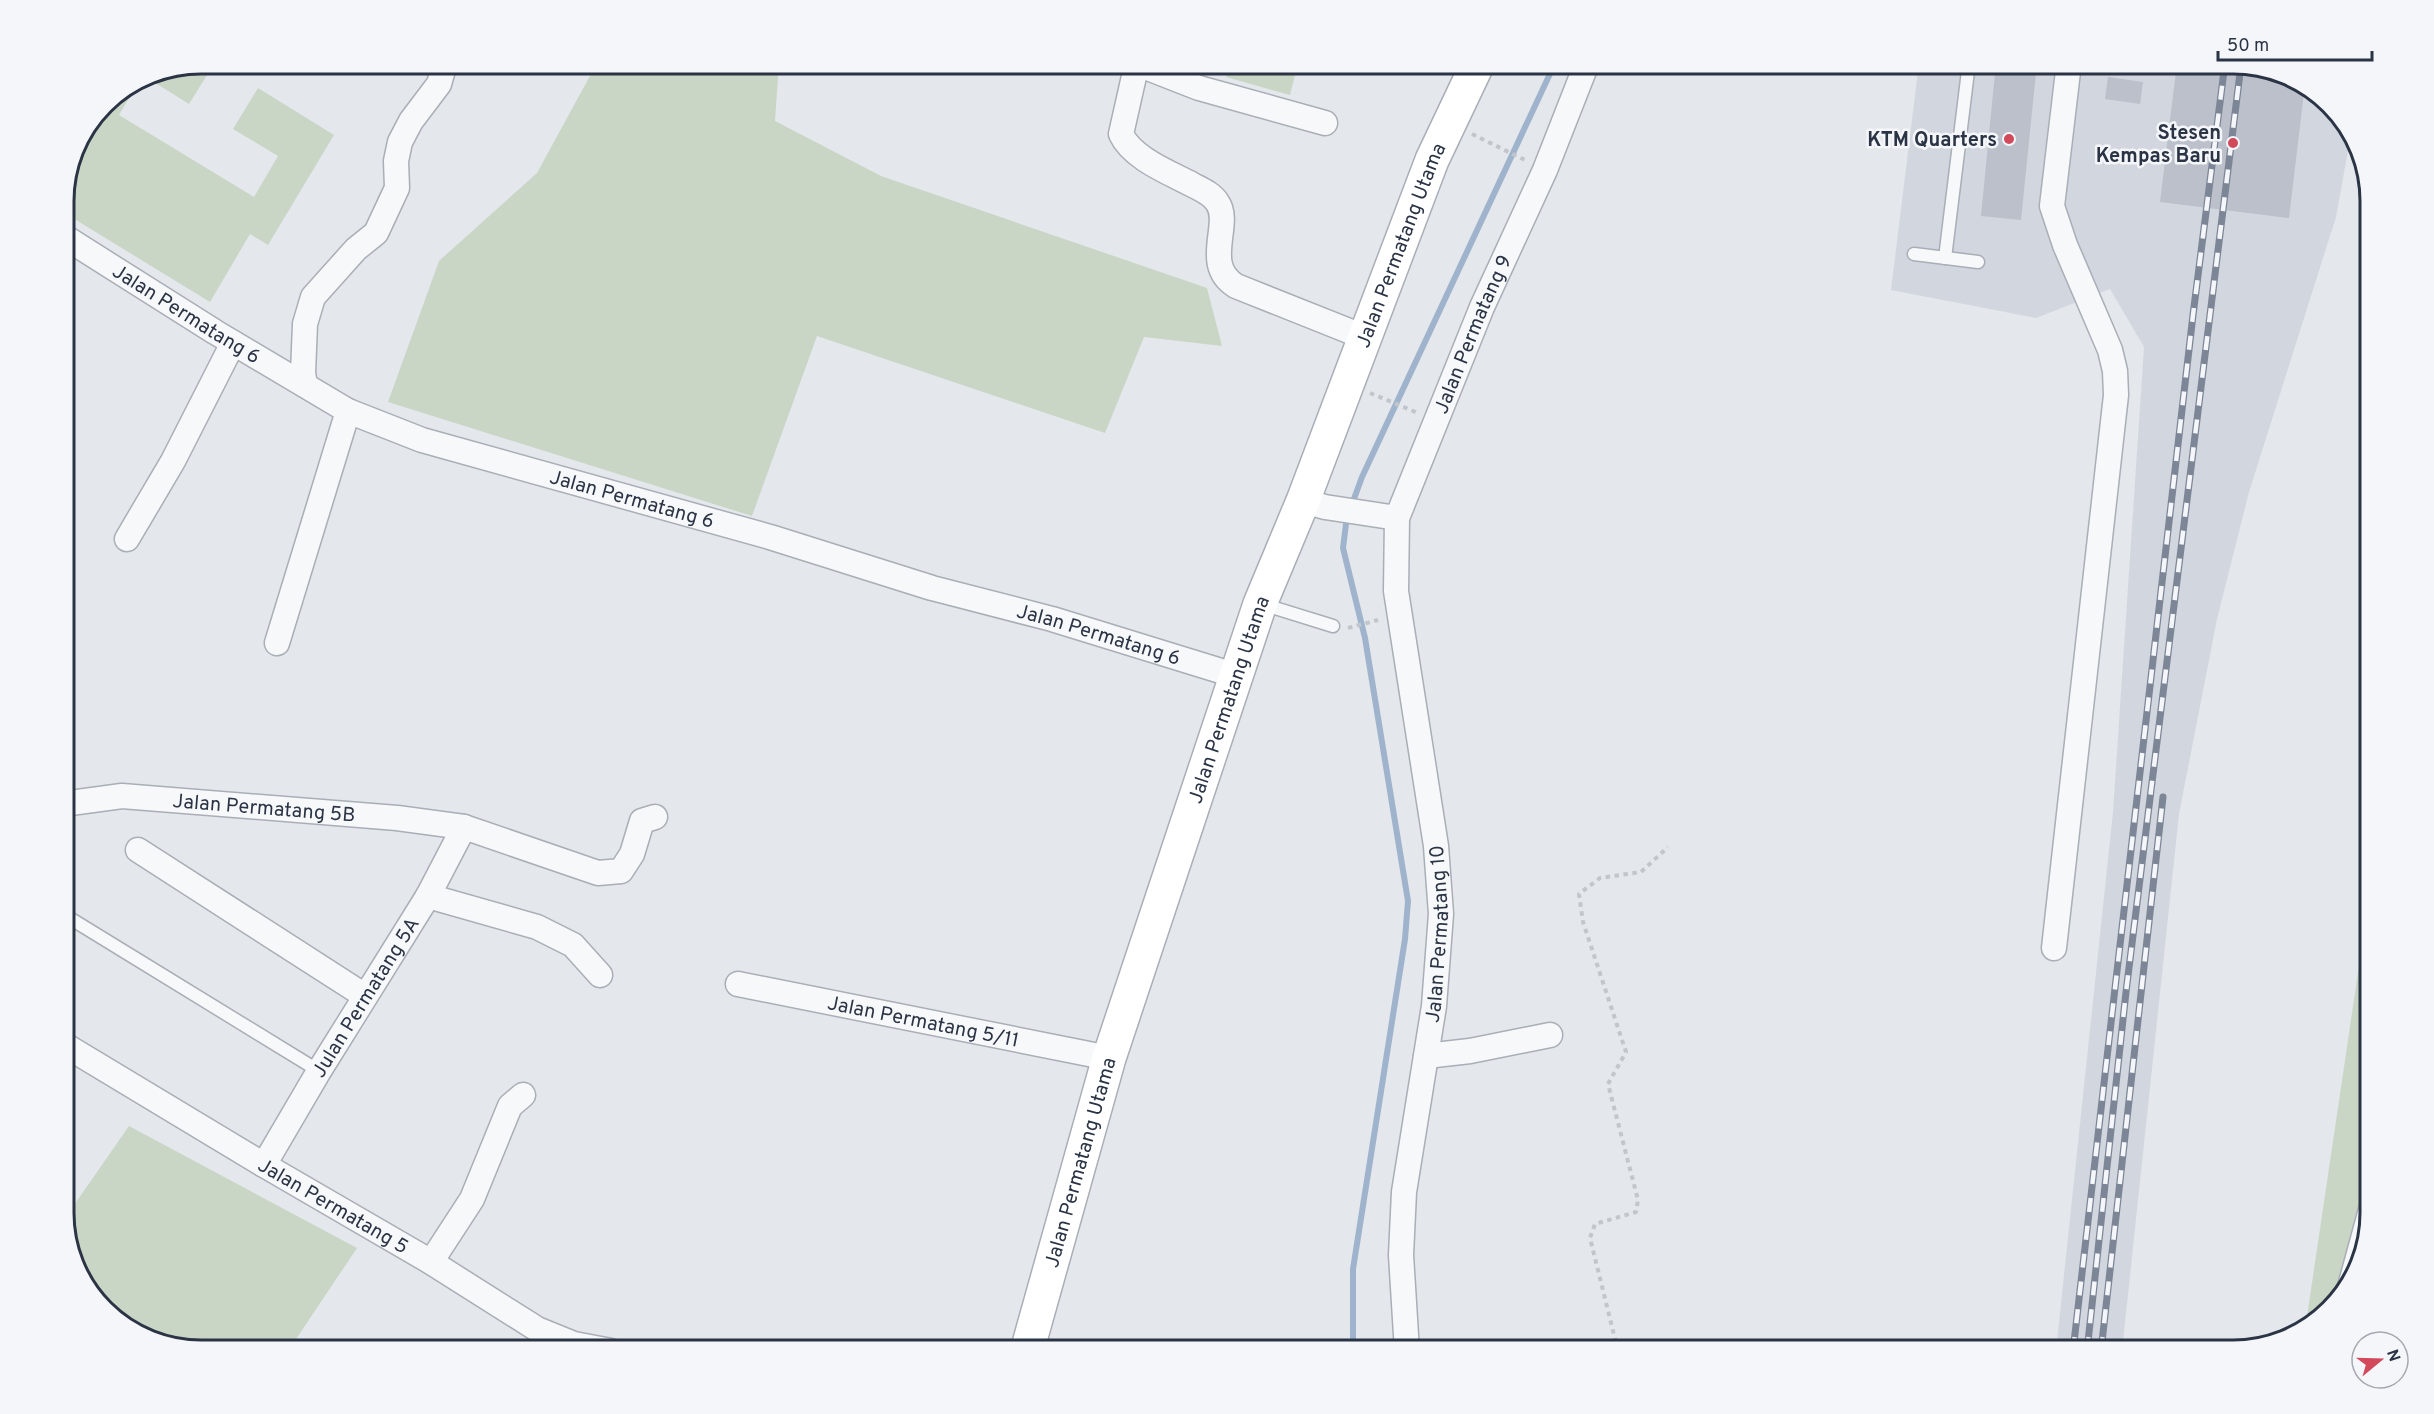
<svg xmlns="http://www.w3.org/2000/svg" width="2434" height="1414" viewBox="0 0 2434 1414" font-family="Overpass,sans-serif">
  <rect width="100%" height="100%" fill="#e4e7ec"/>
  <!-- built -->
  <polygon fill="#d2d6de" points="1919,63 2234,63 2302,81 2348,124 2351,134 2336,217 2249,492 2217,619 2179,814 2122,1351 2056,1351 2113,812 2144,347 2110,289 2036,318 1891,290"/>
  <!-- green -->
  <g fill="#c9d6c5">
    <polygon points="200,63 212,67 189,104 144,76"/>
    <polygon points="597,63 779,63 775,121 881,176 1207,288 1222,346 1144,337 1105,433 817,336 752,516 388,402 439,261 537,173"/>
    <polygon points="1230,63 1298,63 1290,95 1226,77"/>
    <polygon points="140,79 119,115 254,197 278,156 233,129 258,88 334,135 268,245 250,234 210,302 63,212 63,192 74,147 103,103"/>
    <polygon points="2371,885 2371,1214 2353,1282 2305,1330"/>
    <polygon points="129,1126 357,1248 288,1351 200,1351 132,1333 82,1283 63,1221"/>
  </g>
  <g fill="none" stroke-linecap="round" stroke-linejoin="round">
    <!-- stream -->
    <g stroke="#9fb4cc" stroke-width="6">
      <polyline points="1351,507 1362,477 1555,63"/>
      <polyline points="1347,516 1343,548 1365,638 1408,901 1405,939 1353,1269 1353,1341 1356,1351"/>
    </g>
  </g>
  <!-- building -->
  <g fill="#bbc0ca">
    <polygon points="1996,63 2037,63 2021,220 1981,216"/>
    <polygon points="2177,63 2234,63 2302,81 2305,84 2289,218 2160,202"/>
    <polygon points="2108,77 2143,82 2140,104 2105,99"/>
  </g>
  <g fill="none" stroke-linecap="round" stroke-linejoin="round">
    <defs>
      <g id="lane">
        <polyline points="1914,254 1978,262"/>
        <polyline points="1945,258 1969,63"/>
        <polyline points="1262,604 1333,626"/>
        <polyline points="63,914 319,1071"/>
        <polyline points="2342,1293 2371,1187"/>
      </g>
      <g id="street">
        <polyline points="1135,63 1199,88 1325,123"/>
        <path d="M1137,63L1121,134C1132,158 1168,172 1191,184C1200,189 1211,193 1217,202C1233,224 1201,264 1236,286L1364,337"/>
        <path id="s1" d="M63,236L215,332L348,411L422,440L770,537L932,588L1052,619L1237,676"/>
        <polyline points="305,385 303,373 305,324 313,297 356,249 376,233 397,188 396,161 400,142 411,121 439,84 445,63"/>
        <polyline points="1303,501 1325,507 1397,518"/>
        <polyline points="127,539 173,461 233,343"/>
        <polyline points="277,643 348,411"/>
        <path id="s2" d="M63,804L122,796L397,818L464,827L598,873L621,871L632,854L642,821L655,817"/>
        <polyline points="138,850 365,996"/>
        <polyline points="428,896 537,927 573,945 600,975"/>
        <polyline points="2054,948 2116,395 2115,371 2110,350 2065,245 2052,206 2069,63"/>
        <path id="s3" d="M738,984L1109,1058"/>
        <path id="s4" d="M63,1044L264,1165L431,1262L537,1329L574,1344L611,1351"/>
        <polyline points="1426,1056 1470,1051 1550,1035"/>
        <path id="s5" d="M264,1165L319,1071L428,896L464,827"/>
        <polyline points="431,1262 472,1199 510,1106 523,1095"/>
        <path id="s6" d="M1407,1351L1401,1255L1404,1192L1434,1006L1441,914L1436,846L1396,591L1397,518L1482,307L1545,170L1587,63"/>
      </g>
      <g id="secondary">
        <path id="s7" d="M1027,1351L1109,1058L1260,604L1303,501L1432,160L1478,63"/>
      </g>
    </defs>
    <!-- lane casing -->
    <use href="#lane" stroke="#a9aeb7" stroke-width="15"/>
    <!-- street casing -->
    <use href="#street" stroke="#a9aeb7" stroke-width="27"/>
    <!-- secondary casing -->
    <use href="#secondary" stroke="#a9aeb7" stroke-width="36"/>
    <!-- path -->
    <g stroke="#c2c5cb" stroke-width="4" stroke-dasharray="4.5 4.5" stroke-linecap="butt">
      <polyline points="1472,134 1527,161"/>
      <polyline points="1370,393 1418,413"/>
      <polyline points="1348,628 1378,620"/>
      <polyline points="1618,1351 1590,1238 1595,1224 1636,1212 1638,1200 1608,1084 1626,1052 1583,922 1579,894 1600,878 1641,872 1668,847"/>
    </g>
    <!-- lane -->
    <use href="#lane" stroke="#f7f8fa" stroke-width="12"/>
    <!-- street -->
    <use href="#street" stroke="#f7f8fa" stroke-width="24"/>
    <!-- secondary -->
    <use href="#secondary" stroke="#fff" stroke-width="33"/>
    <defs>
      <g id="rail">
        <polyline points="2073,1351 2193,315 2225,63"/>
        <polyline points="2087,1351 2126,992 2241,65"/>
        <polyline points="2101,1351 2163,797"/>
      </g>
    </defs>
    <!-- rail casing -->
    <use href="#rail" stroke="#7d8696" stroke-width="7"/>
    <!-- rail -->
    <use href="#rail" stroke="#f4f6f9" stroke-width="4.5" stroke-dasharray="14" stroke-linecap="butt"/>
  </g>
  <!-- markers -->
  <g fill="#d1495b" stroke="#f4f6f9" stroke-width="2">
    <circle cx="2009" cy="139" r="6"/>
    <circle cx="2233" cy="143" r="6"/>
  </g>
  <g text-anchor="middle" stroke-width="5" stroke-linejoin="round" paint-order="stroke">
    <!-- poi labels -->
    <g font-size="20" font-weight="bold" fill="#2b3445" stroke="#f4f6f9" text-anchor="end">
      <text x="2221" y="139">Stesen<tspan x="2221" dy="23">Kempas Baru</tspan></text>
      <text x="1997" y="146">KTM Quarters</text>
    </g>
    <!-- street labels -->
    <g font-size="20" fill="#2b3445" stroke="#f4f6f9">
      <text dy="7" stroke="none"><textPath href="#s7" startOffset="1168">Jalan Permatang Utama</textPath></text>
      <text dy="7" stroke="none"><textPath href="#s1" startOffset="146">Jalan Permatang 6</textPath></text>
      <text dy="7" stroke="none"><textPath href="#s6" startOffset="1038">Jalan Permatang 9</textPath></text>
      <text dy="7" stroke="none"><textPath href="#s1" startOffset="632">Jalan Permatang 6</textPath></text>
      <text dy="7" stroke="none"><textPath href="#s1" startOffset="1118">Jalan Permatang 6</textPath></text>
      <text dy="7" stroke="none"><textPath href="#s7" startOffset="682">Jalan Permatang Utama</textPath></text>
      <text dy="7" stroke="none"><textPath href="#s2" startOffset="202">Jalan Permatang 5B</textPath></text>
      <text dy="7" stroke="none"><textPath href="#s6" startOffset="420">Jalan Permatang 10</textPath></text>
      <text dy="7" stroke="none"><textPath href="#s5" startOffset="196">Julan Permatang 5A</textPath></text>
      <text dy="7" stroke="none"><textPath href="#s3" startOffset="189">Jalan Permatang 5/11</textPath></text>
      <text dy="7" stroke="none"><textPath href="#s7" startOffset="196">Jalan Permatang Utama</textPath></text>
      <text dy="7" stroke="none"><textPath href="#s4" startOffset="315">Jalan Permatang 5</textPath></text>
    </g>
  </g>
  <!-- crop -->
  <path d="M0 0H2434V1414H0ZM201 74H2233A127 127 0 0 1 2360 201V1213A127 127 0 0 1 2233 1340H201A127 127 0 0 1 74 1213V201A127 127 0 0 1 201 74Z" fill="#f4f6f9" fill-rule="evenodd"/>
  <path fill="none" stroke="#2b3445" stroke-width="3" d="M201 74H2233A127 127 0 0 1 2360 201V1213A127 127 0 0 1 2233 1340H201A127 127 0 0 1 74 1213V201A127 127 0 0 1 201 74Z"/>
  <!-- north arrow -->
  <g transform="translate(2380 1360) rotate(71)"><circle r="28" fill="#f4f6f9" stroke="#a4a8b1" stroke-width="1.5"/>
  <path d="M0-4.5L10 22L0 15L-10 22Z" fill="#d1495b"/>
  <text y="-9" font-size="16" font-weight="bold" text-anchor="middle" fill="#2b3445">N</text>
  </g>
  <!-- scale -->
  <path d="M2218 51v9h154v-9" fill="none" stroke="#2b3445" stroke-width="3"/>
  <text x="2227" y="51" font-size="18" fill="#2b3445" stroke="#f4f6f9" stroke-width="4.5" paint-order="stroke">50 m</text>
</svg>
